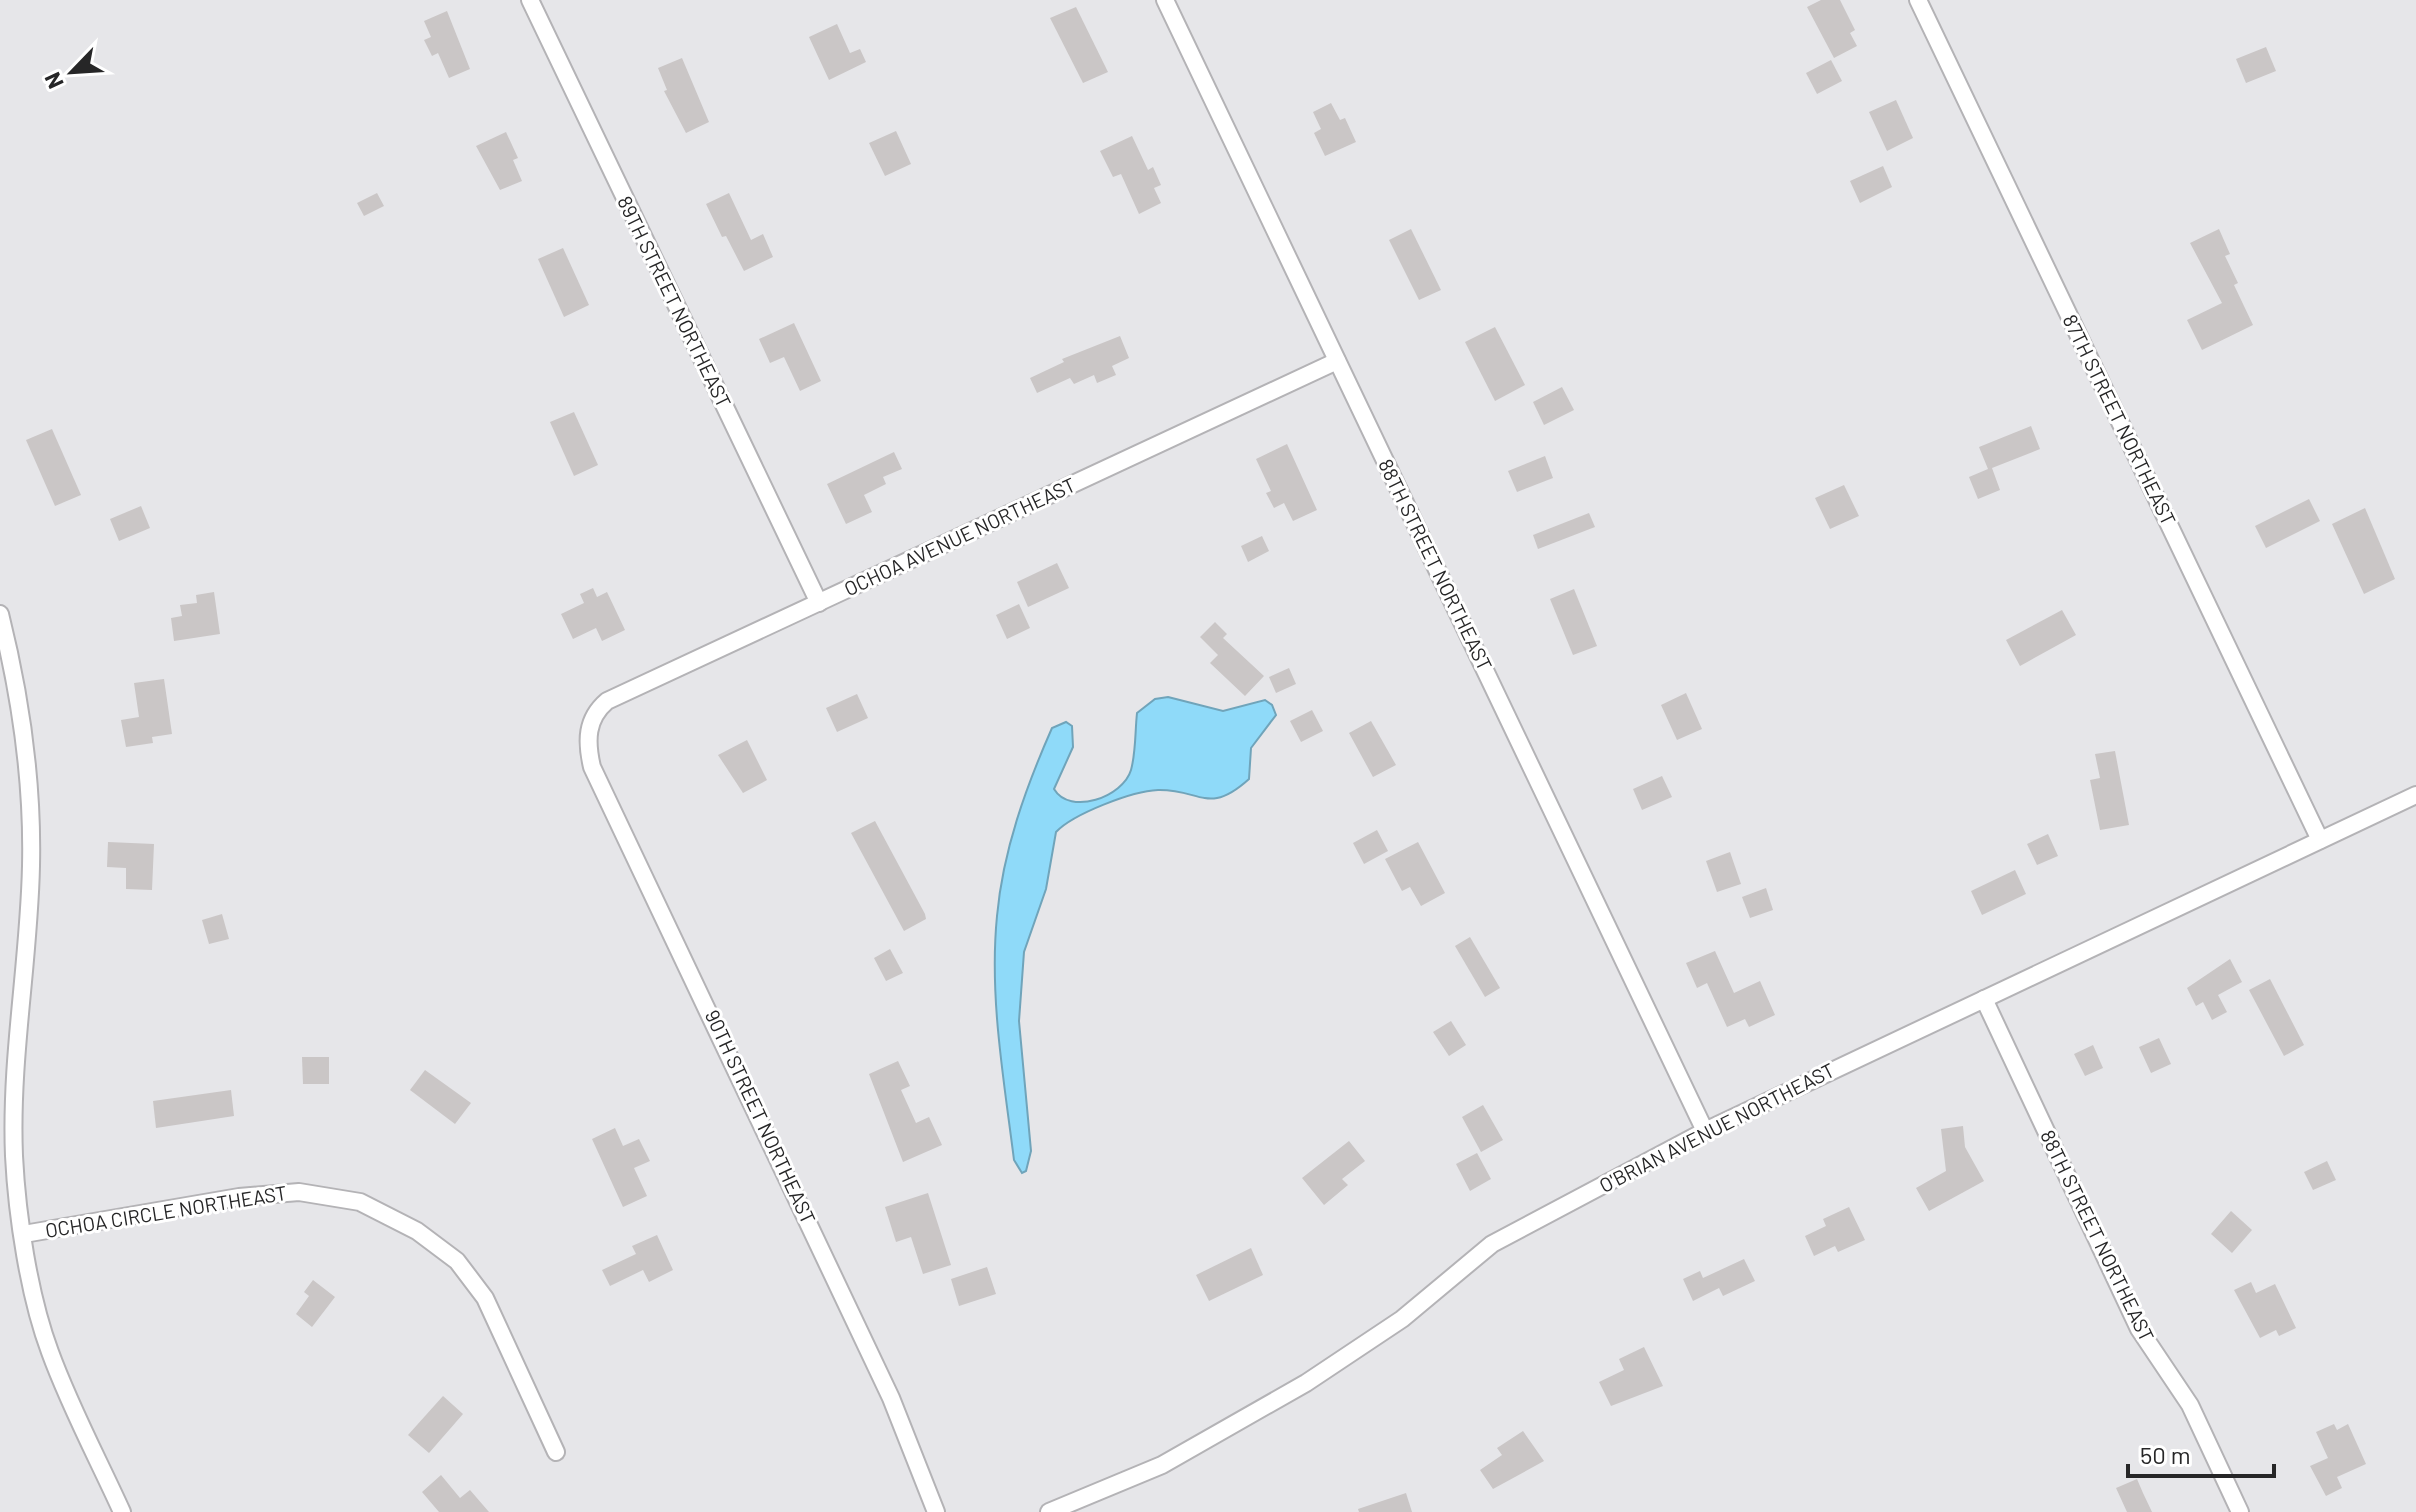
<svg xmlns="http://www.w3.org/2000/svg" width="2416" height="1512" viewBox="0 0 2416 1512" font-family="Barlow,sans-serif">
  <rect width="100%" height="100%" fill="#e6e6e9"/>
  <!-- water -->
  <path fill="#8fdaf9" stroke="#70a4ba" stroke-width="2" d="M1168,697L1223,711L1265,700L1272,705L1276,715L1251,748L1249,779C1208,816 1201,789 1158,790C1132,791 1073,814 1056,832L1046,889L1024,952L1019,1021L1031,1151L1026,1171L1022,1173L1014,1160C1004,1080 989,997 997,916C1003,850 1026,787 1052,728L1066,722L1072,726L1073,747L1054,789C1070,816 1123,797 1131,770C1136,752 1135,731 1137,713L1155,699Z"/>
  <!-- building -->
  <g fill="#cac6c6">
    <polygon points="1821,0 1840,0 1855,30 1850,33 1857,46 1834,58 1807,7"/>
    <polygon points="1076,7 1108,72 1083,83 1050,18"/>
    <polygon points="447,11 470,69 449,78 438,53 432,56 424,40 431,37 424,21"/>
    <polygon points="837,24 850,53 860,49 866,62 829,80 809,37"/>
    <polygon points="2266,47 2276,71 2246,83 2236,59"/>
    <polygon points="682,58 709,122 686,133 664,91 667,90 658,68"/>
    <polygon points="1831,60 1842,81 1817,94 1806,73"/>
    <polygon points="1896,100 1913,138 1887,151 1869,112"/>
    <polygon points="1331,103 1340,120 1345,118 1356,142 1325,156 1314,133 1321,129 1313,112"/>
    <polygon points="896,131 911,164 885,176 869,143"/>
    <polygon points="506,132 518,158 513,160 522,181 500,190 476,146"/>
    <polygon points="1132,136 1148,170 1153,167 1161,185 1154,188 1161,203 1139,214 1121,174 1113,177 1100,151"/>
    <polygon points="1883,166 1892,187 1860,203 1850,181"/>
    <polygon points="377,193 384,206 364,216 357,203"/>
    <polygon points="729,193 751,240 763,234 773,257 744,271 726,236 722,237 706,204"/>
    <polygon points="1411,229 1441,290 1419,300 1389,240"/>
    <polygon points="2219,229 2230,254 2225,256 2238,283 2234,285 2253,325 2202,350 2187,320 2222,303 2190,243"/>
    <polygon points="563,248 589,305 564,317 538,259"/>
    <polygon points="794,323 821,381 800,391 784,357 770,363 759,339"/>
    <polygon points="1495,327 1525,385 1495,401 1465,342"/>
    <polygon points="1120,336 1129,358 1112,366 1116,375 1097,383 1094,375 1074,384 1070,378 1037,393 1030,378 1064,362 1062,359"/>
    <polygon points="1562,387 1574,410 1544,425 1533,402"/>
    <polygon points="574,412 598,465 574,476 550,422"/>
    <polygon points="2031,426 2040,449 1992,468 2000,490 1978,499 1969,477 1988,469 1979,447"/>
    <polygon points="52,429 81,495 55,506 26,440"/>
    <polygon points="1287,444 1317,510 1293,521 1284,503 1274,508 1266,493 1271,491 1256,459"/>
    <polygon points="894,452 902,469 883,477 886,484 864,495 872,512 846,524 827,484"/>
    <polygon points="1545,456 1553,478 1517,492 1508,471"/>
    <polygon points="1844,485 1859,516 1830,529 1815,498"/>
    <polygon points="2309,499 2320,521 2266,548 2255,526"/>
    <polygon points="141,506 150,528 119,541 110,519"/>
    <polygon points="2365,508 2395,579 2364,594 2332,524"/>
    <polygon points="1589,513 1595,527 1538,549 1533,535"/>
    <polygon points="1262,536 1269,551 1248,562 1241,546"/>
    <polygon points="1057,563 1069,588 1028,607 1017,582"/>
    <polygon points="593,588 597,597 607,592 625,630 602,641 596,628 573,639 561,614 584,603 580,594"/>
    <polygon points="1574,589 1597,646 1573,655 1550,599"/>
    <polygon points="214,592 220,634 174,641 171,618 182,616 180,605 197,603 196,595"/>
    <polygon points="1019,604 1030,628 1007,639 996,615"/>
    <polygon points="2062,610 2076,635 2020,666 2006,640"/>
    <polygon points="1215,622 1227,634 1223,638 1264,676 1245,696 1210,663 1218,655 1200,637"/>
    <polygon points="1289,668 1296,684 1276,693 1269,677"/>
    <polygon points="164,679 172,734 152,737 153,743 126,747 121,720 139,717 134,683"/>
    <polygon points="1686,693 1702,729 1677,740 1661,705"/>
    <polygon points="857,694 868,718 837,732 826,708"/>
    <polygon points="1312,710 1323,731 1301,742 1290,721"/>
    <polygon points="1371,721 1396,765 1373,777 1349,733"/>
    <polygon points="747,740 767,780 743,793 718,755"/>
    <polygon points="2115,751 2129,825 2100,830 2090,780 2100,778 2095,754"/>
    <polygon points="1662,776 1672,797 1642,810 1633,789"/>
    <polygon points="875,821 925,914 926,919 904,931 851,833"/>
    <polygon points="1377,830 1388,851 1364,864 1353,843"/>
    <polygon points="2048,834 2058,856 2037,865 2027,844"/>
    <polygon points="108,842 154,844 152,890 126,889 126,868 107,867"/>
    <polygon points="1418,842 1445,893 1421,906 1410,887 1402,891 1385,859"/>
    <polygon points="1730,852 1741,884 1717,892 1706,861"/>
    <polygon points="2015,870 2026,894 1982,915 1971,891"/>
    <polygon points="1766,888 1773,910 1750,918 1742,897"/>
    <polygon points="222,914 229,939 209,944 202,920"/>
    <polygon points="1470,937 1500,988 1485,997 1455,946"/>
    <polygon points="890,949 903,973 886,981 874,958"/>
    <polygon points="1715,951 1734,993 1760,981 1775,1015 1749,1027 1745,1019 1727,1027 1707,983 1697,988 1686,963"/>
    <polygon points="2230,959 2242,982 2218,995 2227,1012 2212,1020 2203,1002 2196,1006 2187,988"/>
    <polygon points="2270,979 2304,1045 2284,1056 2249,990"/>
    <polygon points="1451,1021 1466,1045 1449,1056 1433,1032"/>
    <polygon points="2159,1038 2171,1064 2151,1073 2139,1047"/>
    <polygon points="2093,1045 2103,1068 2085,1076 2074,1054"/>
    <polygon points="302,1057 329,1057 329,1084 303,1084"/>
    <polygon points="898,1061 910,1086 901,1090 916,1123 929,1117 942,1145 903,1162 869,1074"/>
    <polygon points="425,1070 471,1103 455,1124 410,1090"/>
    <polygon points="231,1090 234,1116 156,1128 153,1101"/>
    <polygon points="1483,1105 1503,1140 1481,1152 1462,1117"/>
    <polygon points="1963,1126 1965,1147 1984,1181 1929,1211 1916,1188 1946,1171 1941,1129"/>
    <polygon points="615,1128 623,1146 639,1139 650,1161 634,1168 647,1196 623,1207 592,1139"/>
    <polygon points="1349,1141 1365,1161 1342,1179 1348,1185 1324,1205 1302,1178"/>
    <polygon points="1477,1153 1491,1179 1470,1191 1456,1164"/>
    <polygon points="2327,1161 2336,1180 2313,1190 2304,1172"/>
    <polygon points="928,1193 951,1265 923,1274 911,1237 896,1242 885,1207"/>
    <polygon points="1849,1207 1865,1240 1838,1252 1835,1246 1814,1256 1805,1236 1826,1226 1823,1219"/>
    <polygon points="2231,1211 2252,1230 2232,1253 2211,1234"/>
    <polygon points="657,1235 673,1270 649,1282 643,1270 610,1286 602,1270 636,1254 632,1246"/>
    <polygon points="1251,1248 1263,1275 1209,1301 1196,1275"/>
    <polygon points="1744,1259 1755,1281 1723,1296 1719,1288 1693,1301 1683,1279 1700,1271 1703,1278"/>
    <polygon points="987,1267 996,1294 959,1306 951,1279"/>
    <polygon points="313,1280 335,1297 312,1327 296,1314 309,1296 304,1292"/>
    <polygon points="2251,1282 2256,1293 2275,1284 2296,1328 2279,1336 2276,1330 2260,1338 2234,1290"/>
    <polygon points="1644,1347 1663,1386 1611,1406 1599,1382 1624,1370 1619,1359"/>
    <polygon points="443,1396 463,1414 429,1453 408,1435"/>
    <polygon points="2334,1424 2337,1430 2348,1424 2366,1464 2337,1477 2342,1488 2326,1496 2310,1466 2328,1458 2316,1432"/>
    <polygon points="1523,1431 1544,1461 1493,1489 1480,1470 1502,1455 1497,1448"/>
    <polygon points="441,1475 460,1498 470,1490 489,1512 439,1512 422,1492"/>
    <polygon points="2137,1479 2143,1493 2152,1512 2127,1512 2116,1488"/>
    <polygon points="1406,1493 1412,1512 1359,1512 1358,1509"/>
  </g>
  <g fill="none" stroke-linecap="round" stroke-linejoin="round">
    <defs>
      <g id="minor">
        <polyline points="530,0 819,603"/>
        <polyline points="1165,0 1705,1131"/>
        <polyline points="1918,0 2320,840"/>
        <path d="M0,614C21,698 33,779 31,866C29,963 10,1058 14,1156C17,1216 29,1296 50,1352C70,1407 98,1459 122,1512"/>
        <polyline points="1984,999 2139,1329 2190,1405 2240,1512"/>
        <polyline points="24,1234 239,1197 299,1192 360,1202 417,1231 457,1261 485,1298 556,1452"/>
        <path d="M936,1512L891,1398L592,767C586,741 586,719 607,701L1337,361"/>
        <polyline points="1049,1512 1162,1465 1306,1383 1402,1319 1492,1244 1705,1131 2416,795"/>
      </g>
    </defs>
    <!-- minor casing -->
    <use href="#minor" stroke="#b4b3b6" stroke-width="20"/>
    <!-- minor -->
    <use href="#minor" stroke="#fff" stroke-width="16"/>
  </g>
  <g text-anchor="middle" stroke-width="6" stroke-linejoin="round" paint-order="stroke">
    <!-- street labels -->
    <g font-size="20" fill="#262627" stroke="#fff">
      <text transform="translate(674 302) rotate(64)" y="7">89TH STREET NORTHEAST</text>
      <text transform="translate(2119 420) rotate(64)" y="7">87TH STREET NORTHEAST</text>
      <text transform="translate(960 537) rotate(-25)" y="7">OCHOA AVENUE NORTHEAST</text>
      <text transform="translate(1435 565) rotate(64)" y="7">88TH STREET NORTHEAST</text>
      <text transform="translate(760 1117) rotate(65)" y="7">90TH STREET NORTHEAST</text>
      <text transform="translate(1717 1128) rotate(-27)" y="7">O'BRIAN AVENUE NORTHEAST</text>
      <text transform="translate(166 1212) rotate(-9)" y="7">OCHOA CIRCLE NORTHEAST</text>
      <text transform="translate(2097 1236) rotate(64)" y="7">88TH STREET NORTHEAST</text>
    </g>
  </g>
  <!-- north arrow -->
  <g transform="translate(72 72) rotate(245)" stroke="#ffffff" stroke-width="6" paint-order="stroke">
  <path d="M0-6L14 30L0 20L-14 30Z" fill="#262627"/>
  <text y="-12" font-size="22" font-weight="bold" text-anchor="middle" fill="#262627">N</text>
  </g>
  <!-- scale -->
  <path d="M2128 1464v12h146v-12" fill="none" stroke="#262627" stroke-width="4"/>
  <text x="2140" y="1464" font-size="24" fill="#262627" stroke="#ffffff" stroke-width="6" paint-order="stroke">50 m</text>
</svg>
